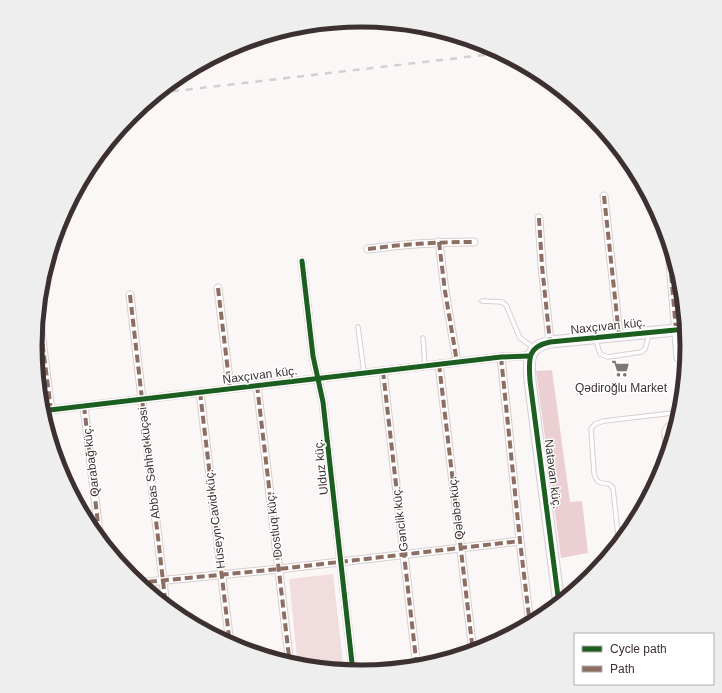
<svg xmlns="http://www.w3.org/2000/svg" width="722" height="693" viewBox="0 0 722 693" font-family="Helvetica,sans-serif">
  <rect width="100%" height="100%" fill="#fcf7f7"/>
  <!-- green -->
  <polygon fill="#f2ddde" points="333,574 344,671 298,667 289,579"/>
  <!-- forest -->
  <polygon fill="#ebcfd2" points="552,370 570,502 582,501 588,553 561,558 536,371"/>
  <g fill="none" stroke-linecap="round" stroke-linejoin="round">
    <defs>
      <g id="lane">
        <polyline points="482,301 502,302 506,305 520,338 534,348"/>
        <polyline points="358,327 364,373"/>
        <polyline points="423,338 425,366"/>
        <polyline points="596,340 600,354 608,357 641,352 645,349 649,335"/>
        <path d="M667,457L664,432C666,424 670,424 677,423"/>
        <path d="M619,544L613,488L609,484C600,483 596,483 594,473L591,429L595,424L604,421L681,412"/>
        <polyline points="559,595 576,591"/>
      </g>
      <g id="street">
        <polyline points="604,196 619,335"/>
        <polyline points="539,218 542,266 550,342"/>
        <polyline points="668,239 678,358"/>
        <polyline points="439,242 445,291 457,362"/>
        <path d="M368,249C403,244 438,242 474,242"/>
        <polyline points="302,261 313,356 323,402 353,672"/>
        <polyline points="218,288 230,388"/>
        <polyline points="130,295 166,607"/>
        <polyline points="38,308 51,410"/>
        <polyline points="501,357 520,541 530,625"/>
        <polyline points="439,364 473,652"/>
        <polyline points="383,371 417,668"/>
        <polyline points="257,385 290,665"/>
        <polyline points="200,392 230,645"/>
        <polyline points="84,406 100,540"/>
        <polyline points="41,411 501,357 530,356"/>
        <polyline points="137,583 279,569 520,541"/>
      </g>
      <path id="secondary" d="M559,604L530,381C529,361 526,347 550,342L686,329"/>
    </defs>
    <!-- lane casing -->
    <use href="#lane" stroke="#d7cfcf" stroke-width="5.5"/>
    <!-- street casing -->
    <use href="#street" stroke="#d7cfcf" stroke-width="9"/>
    <!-- secondary casing -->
    <use href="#secondary" stroke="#d7cfcf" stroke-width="13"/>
    <!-- lane -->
    <use href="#lane" stroke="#fffefe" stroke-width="3.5"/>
    <!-- street -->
    <use href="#street" stroke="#fffefe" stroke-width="7"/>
    <!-- secondary -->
    <use href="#secondary" stroke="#f8f9fa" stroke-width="11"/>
    <!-- rail -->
    <polyline stroke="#d2d1d1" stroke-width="2.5" stroke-dasharray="7 7" stroke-linecap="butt" points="158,93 501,53"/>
    <!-- quiet -->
    <g stroke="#8d6e63" stroke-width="4" stroke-dasharray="8 4" stroke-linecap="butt">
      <polyline points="604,196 619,335"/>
      <polyline points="539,218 542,266 550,342"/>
      <polyline points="668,239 676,330"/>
      <polyline points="439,242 445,291 457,362"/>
      <path d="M368,249C403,244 438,242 474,242"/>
      <polyline points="218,288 230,388"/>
      <polyline points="130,295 166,607"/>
      <polyline points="38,308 51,410"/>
      <polyline points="501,357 520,541 530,625"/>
      <polyline points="439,364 473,652"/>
      <polyline points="383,371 417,668"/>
      <polyline points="257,385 290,665"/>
      <polyline points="200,392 230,645"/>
      <polyline points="84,406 100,540"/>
      <polyline points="137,583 279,569 520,541"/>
    </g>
    <defs>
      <g id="cycleway">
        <polyline points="302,261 313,356 323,402 353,672"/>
        <polyline points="41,411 501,357 530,356"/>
        <path d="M559,604L530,381C529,361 526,347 550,342L686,329"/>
      </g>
    </defs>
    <!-- cycleway casing -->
    <use href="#cycleway" stroke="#fff" stroke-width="8"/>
    <!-- cycleway -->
    <use href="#cycleway" stroke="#1b5e20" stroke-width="5"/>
  </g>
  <!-- icons -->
  <defs>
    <symbol id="supermarket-bare" viewBox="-9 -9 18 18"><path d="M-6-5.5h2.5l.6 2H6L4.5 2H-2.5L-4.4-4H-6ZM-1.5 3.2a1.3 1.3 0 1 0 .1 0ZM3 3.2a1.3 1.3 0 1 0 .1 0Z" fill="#807676" stroke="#fff" stroke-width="2.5" paint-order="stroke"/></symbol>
  </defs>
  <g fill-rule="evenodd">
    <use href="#supermarket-bare" x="608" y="356" width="25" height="25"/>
  </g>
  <g text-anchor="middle" stroke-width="3" stroke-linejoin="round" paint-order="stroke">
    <!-- street labels -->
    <g font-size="12" fill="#3d3031" stroke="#fff">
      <text transform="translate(608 326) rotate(-6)" y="4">Naxçıvan küç.</text>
      <text transform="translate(260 375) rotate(-7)" y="4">Naxçıvan küç.</text>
      <text transform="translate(91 461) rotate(-97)" y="4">Qarabağ küç.</text>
      <text transform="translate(149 463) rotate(-97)" y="4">Abbas Səhhət küçəsi</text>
      <text transform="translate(321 467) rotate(-96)" y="4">Ulduz küç.</text>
      <text transform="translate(553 474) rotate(83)" y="4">Natəvan küç.</text>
      <text transform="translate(456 508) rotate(-97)" y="4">Qələbə küç.</text>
      <text transform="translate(215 519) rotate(-97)" y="4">Hüseyn Cavid küç.</text>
      <text transform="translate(400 519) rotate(-97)" y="4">Gənclik küç.</text>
      <text transform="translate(274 525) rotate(-97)" y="4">Dostluq küç.</text>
    </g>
    <!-- poi labels -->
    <g font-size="12" fill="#3d3031" stroke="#fff">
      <text x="621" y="392">Qədiroğlu Market</text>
    </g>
  </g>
  <!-- crop -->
  <path d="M0 0H722V693H0ZM42 346a319 319 0 1 1 638 0a319 319 0 1 1-638 0Z" fill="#efeeef" fill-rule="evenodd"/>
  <path fill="none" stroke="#3d3031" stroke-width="5" d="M42 346a319 319 0 1 1 638 0a319 319 0 1 1-638 0Z"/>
  <!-- legend -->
  <rect x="574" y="633" width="140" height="52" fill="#ffffff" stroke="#b1acad"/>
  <rect x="582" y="646" width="20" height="6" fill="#1b5e20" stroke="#b1acad"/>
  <text x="610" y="653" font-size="12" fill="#3d3031">Cycle path</text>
  <rect x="582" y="666" width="20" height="6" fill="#8d6e63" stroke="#b1acad"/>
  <text x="610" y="673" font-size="12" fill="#3d3031">Path</text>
</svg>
